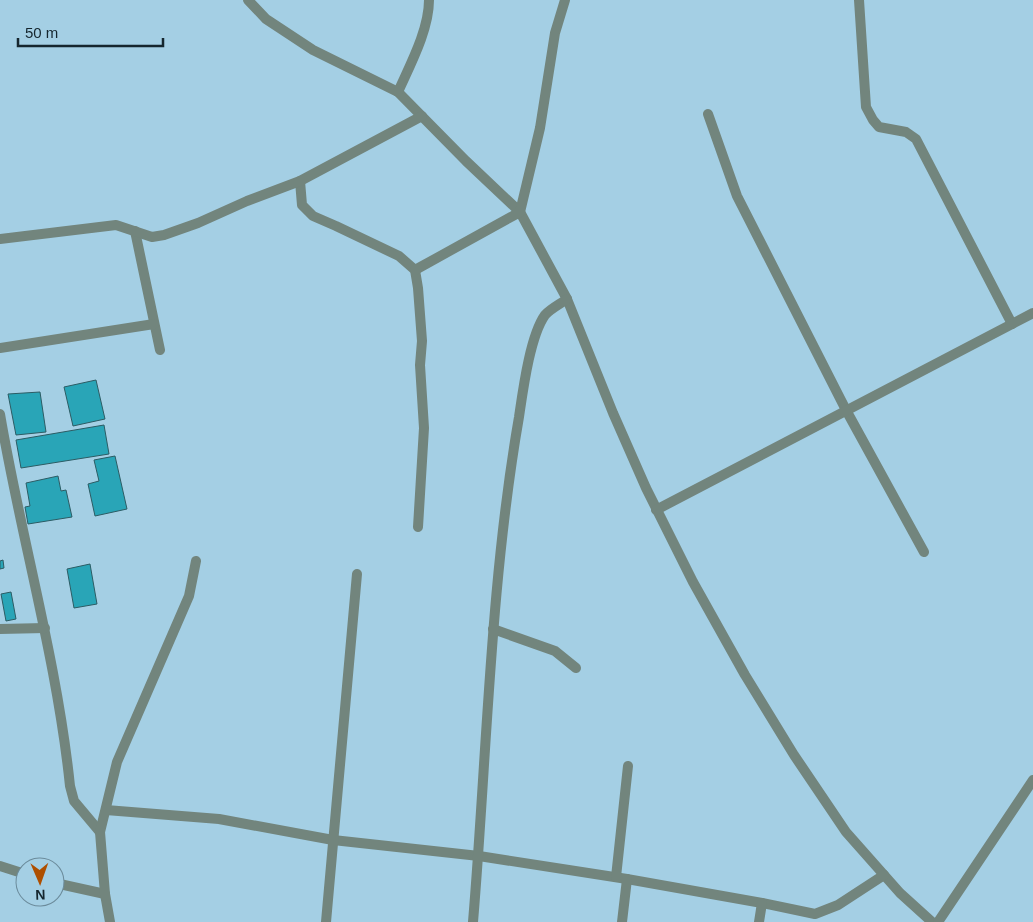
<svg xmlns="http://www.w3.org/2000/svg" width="1033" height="922" viewBox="0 0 1033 922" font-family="Helvetica,sans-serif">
  <rect width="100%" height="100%" fill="#a4cfe4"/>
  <!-- building -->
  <g fill="#29a5b7" stroke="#2c5c64">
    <polygon points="96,380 105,419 73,426 64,387"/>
    <polygon points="40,392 46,432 16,435 8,394"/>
    <polygon points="104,425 109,454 21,468 16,440"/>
    <polygon points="115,456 127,509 95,516 88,484 99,481 94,460"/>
    <polygon points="58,476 61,491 66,490 72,517 28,524 25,507 30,506 26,483"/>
    <polygon points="3,560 4,568 0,569 0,561"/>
    <polygon points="90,564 97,604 74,608 67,569"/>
    <polygon points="11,592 16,619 6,621 1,594"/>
  </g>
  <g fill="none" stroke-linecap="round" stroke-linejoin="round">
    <!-- minor -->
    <g stroke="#72857d" stroke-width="10">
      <polyline points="248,0 266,19 313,50 398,92 466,161 520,212 567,299 613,413 646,488 693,582 745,675 794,755 846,832 900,893 932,922"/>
      <polyline points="859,0 866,107 873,120 879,127 906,132 916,139 1012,324"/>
      <path d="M398,92C410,65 429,30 429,0"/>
      <polyline points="708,114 737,196 846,410 924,552"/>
      <polyline points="300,181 302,205 313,216 336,226 399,256 415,270 418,288 422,341 420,365 424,428 418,527"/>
      <polyline points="135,231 160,350"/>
      <polyline points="0,239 116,225 152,237 164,235 198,223 247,201 300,181 422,116"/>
      <polyline points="415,270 520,212 540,128 555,33 565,0"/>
      <polyline points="0,348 154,324"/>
      <path d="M0,414C21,538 57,660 70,786L74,801L100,832"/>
      <polyline points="656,510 1033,313"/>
      <polyline points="0,629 45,628"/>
      <polyline points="493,629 555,651 576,668"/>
      <polyline points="106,810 219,819 333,840 479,856 627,879 762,903 815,914 838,905 884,875"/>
      <polyline points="0,866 25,874"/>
      <polyline points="616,877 628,766"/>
      <polyline points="55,883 105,894"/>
      <polyline points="110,922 105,894 100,832 117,762 189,596 196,561"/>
      <polyline points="326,922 357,574"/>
      <path d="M473,922C487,754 490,584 519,417C523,390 530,336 545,315C550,309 560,304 567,299"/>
      <polyline points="622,922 627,879"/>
      <polyline points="759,922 762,903"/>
      <polyline points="938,922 1033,780"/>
    </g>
  </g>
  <!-- north arrow -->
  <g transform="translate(40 882) rotate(178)"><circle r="24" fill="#a4cfe4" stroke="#6b8b9b"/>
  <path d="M0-4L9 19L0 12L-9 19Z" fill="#ae4f00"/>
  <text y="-8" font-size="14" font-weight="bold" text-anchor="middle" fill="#15262e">N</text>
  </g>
  <!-- scale -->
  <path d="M18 38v8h145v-8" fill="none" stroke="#15262e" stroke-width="2.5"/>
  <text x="25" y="38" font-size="15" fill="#15262e" stroke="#a4cfe4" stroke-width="4" paint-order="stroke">50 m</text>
</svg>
